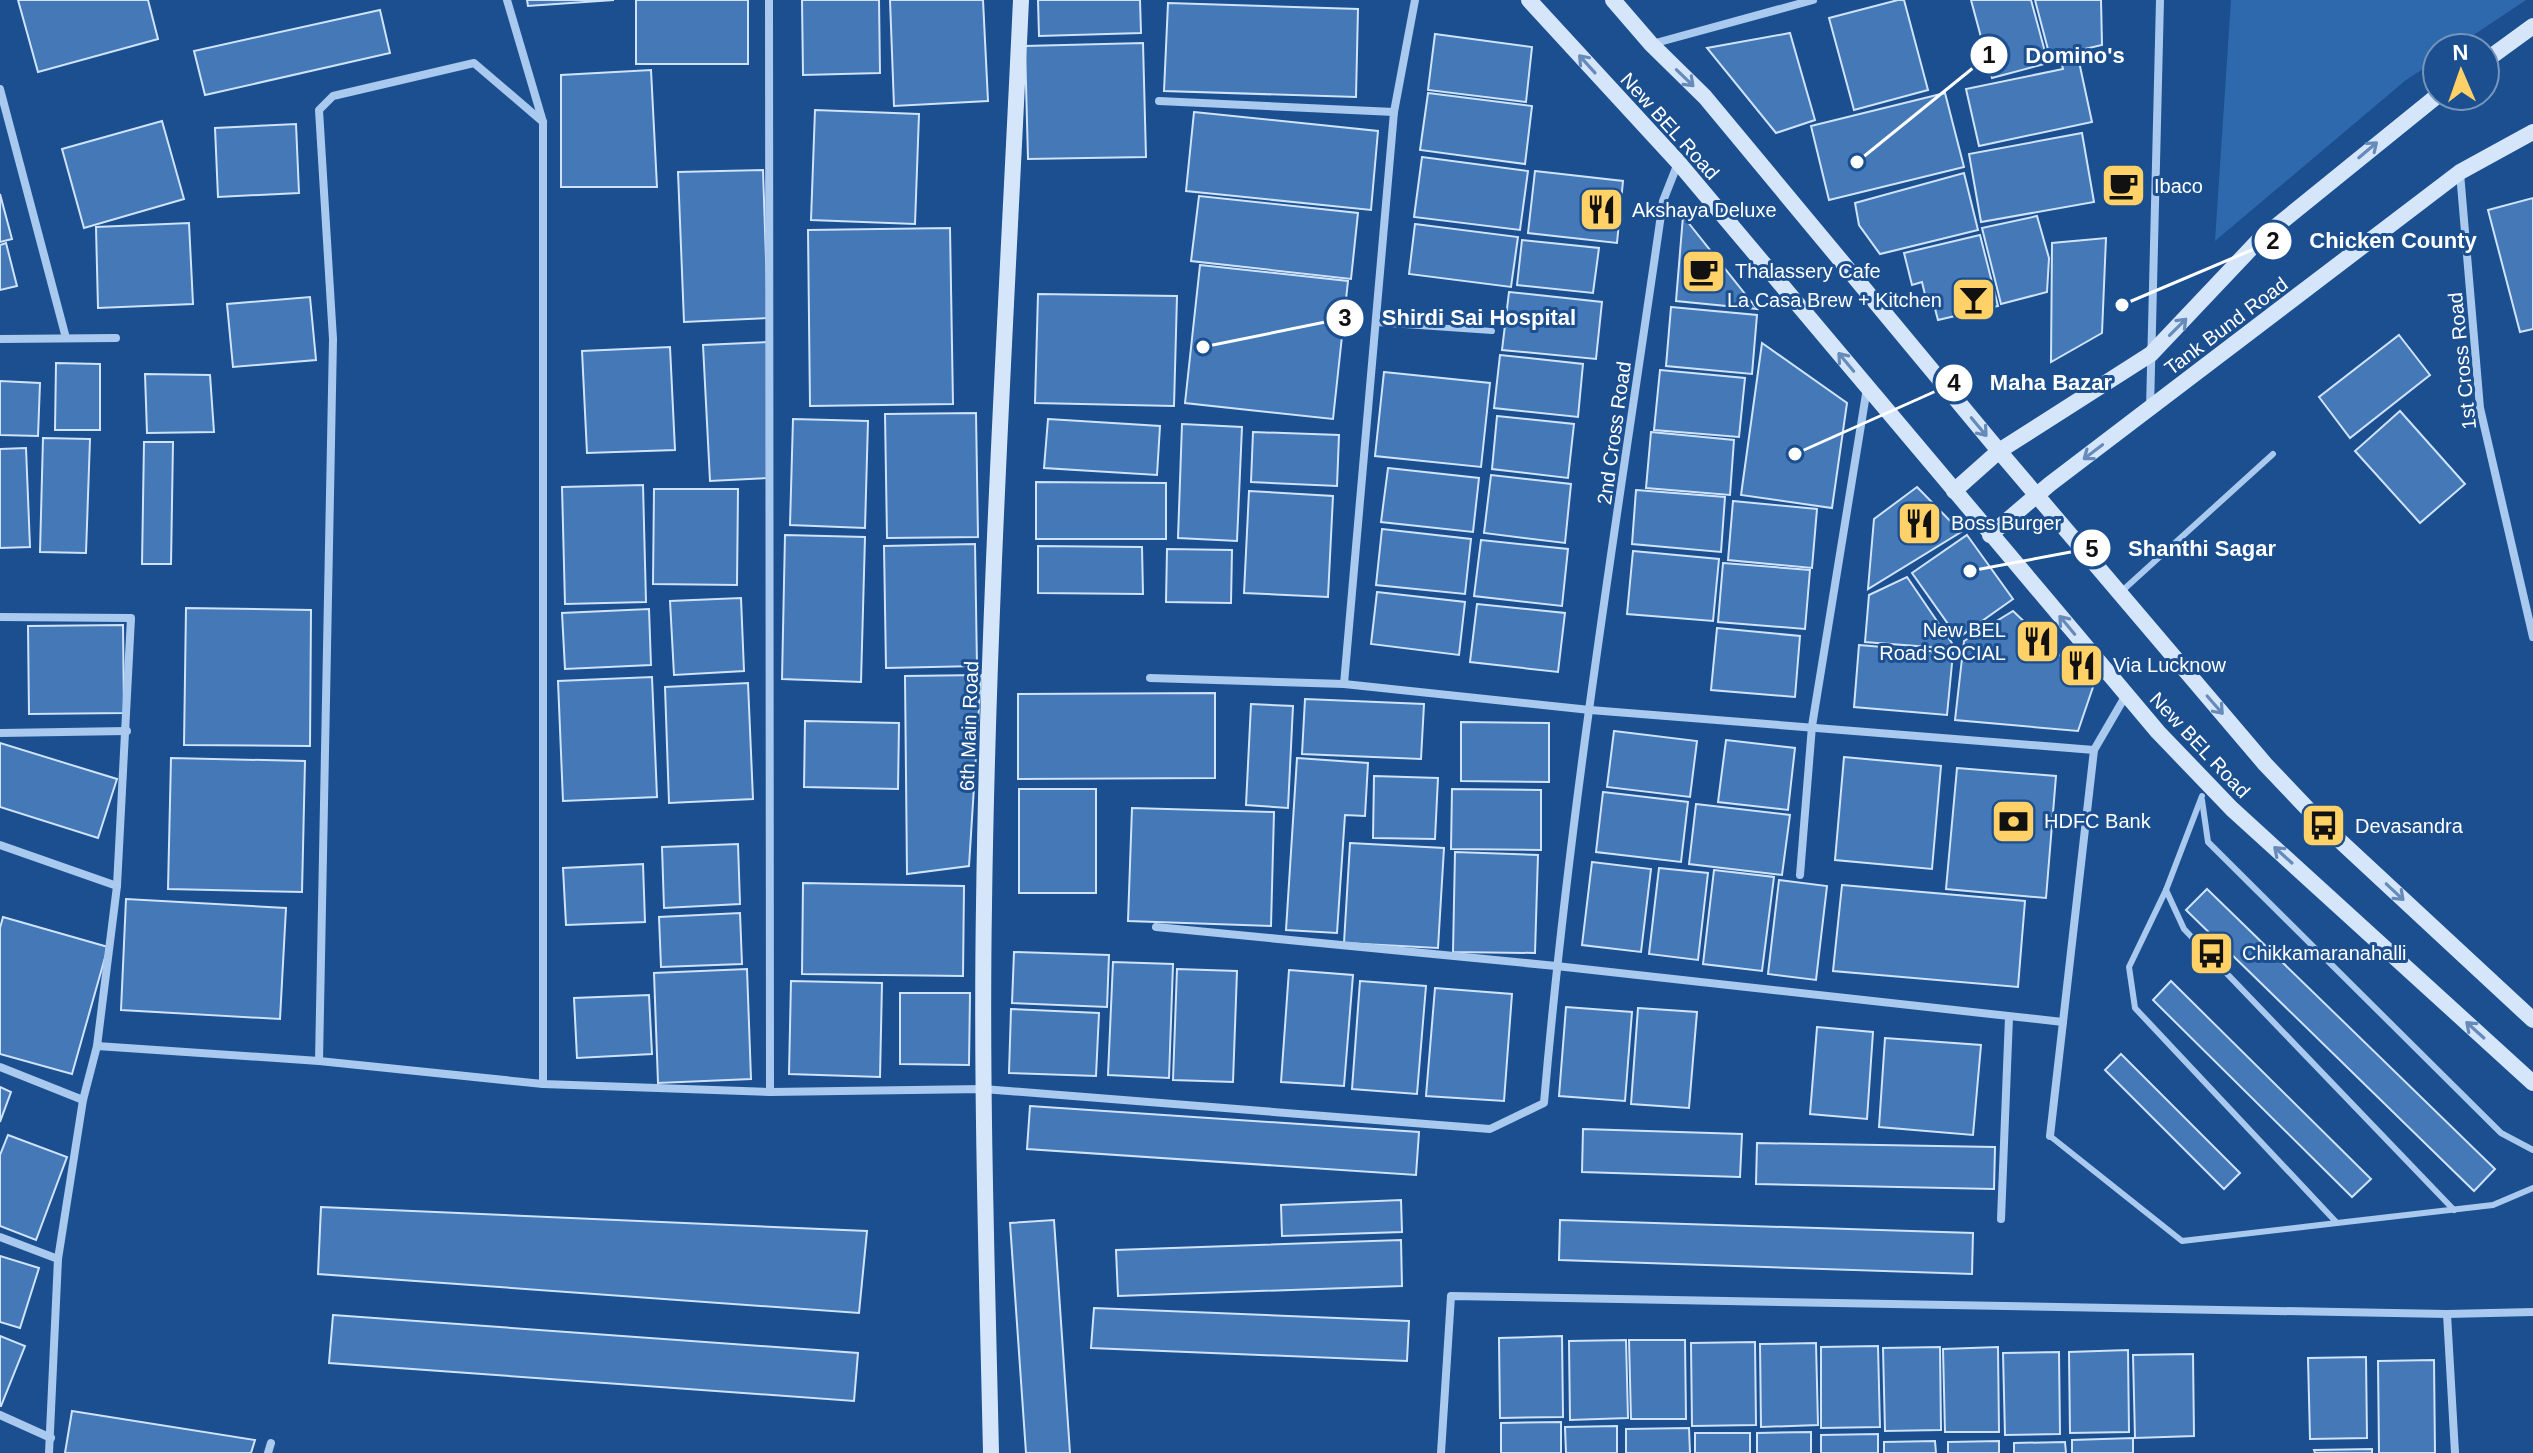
<svg xmlns="http://www.w3.org/2000/svg" width="2533" height="1453" viewBox="0 0 2533 1453" font-family="Arial,sans-serif">
  <rect width="100%" height="100%" fill="#1b4f8f"/>
  <!-- green -->
  <polygon fill="#2e69ad" points="2231,0 2526,0 2454,48 2437,48 2437,60 2406,80 2215,241"/>
  <!-- building -->
  <g fill="#4478b7" stroke="#cfe3fa" stroke-width="2">
    <polygon points="18,0 148,0 158,39 38,72"/>
    <polygon points="527,0 614,0 528,6"/>
    <rect x="636" y="0" width="112" height="64"/>
    <polygon points="802,0 879,0 880,73 803,75"/>
    <polygon points="890,0 983,0 988,101 894,106"/>
    <polygon points="1038,0 1140,0 1141,33 1039,36"/>
    <polygon points="1898,0 1904,0 1928,90 1854,110 1829,18"/>
    <polygon points="1971,0 2031,0 2048,63 1992,78"/>
    <polygon points="2035,0 2101,0 2102,45 2050,57"/>
    <polygon points="1168,3 1358,9 1356,97 1164,91"/>
    <polygon points="380,10 390,53 205,95 194,51"/>
    <polygon points="1790,33 1815,120 1776,133 1707,48"/>
    <polygon points="1435,34 1532,47 1526,102 1428,90"/>
    <polygon points="1143,43 1146,157 1028,159 1025,46"/>
    <polygon points="2078,57 2092,122 1979,146 1966,89 2063,69 2061,61"/>
    <polygon points="651,70 657,187 561,187 561,75"/>
    <polygon points="1428,93 1532,106 1525,164 1420,150"/>
    <polygon points="1945,93 1964,167 1829,200 1811,126"/>
    <polygon points="815,110 919,114 915,224 811,220"/>
    <polygon points="1194,112 1378,131 1371,210 1186,191"/>
    <polygon points="162,121 184,199 84,228 62,149"/>
    <polygon points="296,124 299,193 218,197 215,128"/>
    <polygon points="2082,133 2094,202 1981,222 1969,154"/>
    <polygon points="1422,157 1528,171 1520,230 1414,217"/>
    <polygon points="763,170 768,318 684,322 678,172"/>
    <polygon points="1535,171 1623,181 1617,243 1528,233"/>
    <polygon points="1964,173 1978,230 1880,254 1859,225 1855,203"/>
    <polygon points="0,194 12,239 0,242"/>
    <polygon points="1199,196 1358,213 1351,279 1191,261"/>
    <polygon points="2533,198 2533,329 2520,332 2488,210"/>
    <polygon points="1683,216 1757,309 1676,301"/>
    <polygon points="2037,216 2049,258 2047,292 2001,304 1982,228"/>
    <polygon points="189,223 193,304 98,308 96,227"/>
    <polygon points="1415,224 1518,237 1511,287 1409,274"/>
    <polygon points="950,228 953,404 810,406 808,230"/>
    <polygon points="1980,235 1998,306 1938,320 1933,301 1927,303 1922,282 1912,285 1904,253"/>
    <polygon points="2106,238 2102,333 2051,362 2052,243"/>
    <polygon points="1522,240 1599,248 1593,293 1517,285"/>
    <polygon points="6,243 17,286 0,290 0,245"/>
    <polygon points="1200,265 1348,281 1333,419 1185,403"/>
    <polygon points="1509,292 1602,302 1596,359 1502,350"/>
    <polygon points="1038,294 1177,296 1174,406 1035,403"/>
    <polygon points="310,297 316,360 233,367 227,304"/>
    <polygon points="1671,307 1757,315 1752,374 1666,366"/>
    <polygon points="2399,335 2430,375 2350,438 2319,397"/>
    <polygon points="768,342 768,478 710,481 703,345"/>
    <polygon points="1762,343 1847,403 1832,508 1741,495"/>
    <polygon points="670,347 675,450 587,453 582,351"/>
    <polygon points="1500,355 1583,364 1578,417 1494,408"/>
    <polygon points="56,363 100,364 100,430 55,430"/>
    <polygon points="1660,370 1745,378 1739,437 1654,430"/>
    <polygon points="1384,372 1490,383 1481,467 1375,456"/>
    <polygon points="145,374 210,375 214,432 147,433"/>
    <polygon points="0,381 40,383 38,436 0,435"/>
    <polygon points="2400,411 2465,484 2420,523 2355,451"/>
    <polygon points="976,413 978,537 887,538 885,414"/>
    <polygon points="1497,416 1574,424 1568,478 1492,469"/>
    <polygon points="793,419 868,421 865,528 790,525"/>
    <polygon points="1048,419 1160,426 1157,475 1044,468"/>
    <polygon points="1182,424 1242,427 1237,541 1178,538"/>
    <polygon points="1253,432 1339,435 1337,486 1251,482"/>
    <polygon points="1651,432 1734,440 1730,495 1646,488"/>
    <polygon points="43,438 90,439 86,553 40,552"/>
    <polygon points="144,442 173,442 171,564 142,564"/>
    <polygon points="26,448 30,547 0,548 0,449"/>
    <polygon points="1388,468 1479,478 1473,532 1381,522"/>
    <polygon points="1491,475 1571,484 1565,543 1484,533"/>
    <polygon points="1036,482 1166,483 1166,539 1036,539"/>
    <polygon points="643,485 646,602 565,604 562,487"/>
    <polygon points="1917,487 1961,532 1868,589 1874,519"/>
    <polygon points="654,489 738,489 737,585 653,584"/>
    <polygon points="1636,490 1725,497 1721,552 1632,544"/>
    <polygon points="1249,491 1333,496 1328,597 1244,593"/>
    <polygon points="1733,501 1817,509 1812,568 1728,560"/>
    <polygon points="1382,529 1471,539 1465,594 1376,585"/>
    <polygon points="785,535 865,537 861,682 782,679"/>
    <polygon points="1967,535 2013,599 1958,638 1912,573"/>
    <polygon points="1481,540 1568,549 1562,606 1474,596"/>
    <polygon points="975,544 977,666 886,668 884,546"/>
    <polygon points="1038,546 1142,547 1143,594 1038,593"/>
    <polygon points="1167,549 1232,550 1231,603 1166,602"/>
    <polygon points="1633,551 1719,559 1713,621 1627,614"/>
    <polygon points="1723,563 1810,570 1805,629 1718,622"/>
    <polygon points="1907,577 1956,649 1865,642 1869,595"/>
    <polygon points="1377,592 1465,602 1459,655 1371,644"/>
    <polygon points="741,598 744,671 674,675 670,601"/>
    <polygon points="1477,604 1565,613 1558,672 1470,662"/>
    <polygon points="186,608 311,610 310,746 184,745"/>
    <polygon points="649,609 651,665 565,669 562,613"/>
    <polygon points="2013,611 2093,687 2078,731 1955,720 1964,641"/>
    <polygon points="123,625 124,713 29,714 28,626"/>
    <polygon points="1717,628 1800,636 1795,697 1711,690"/>
    <polygon points="1859,645 1953,653 1947,715 1854,707"/>
    <polygon points="981,675 969,866 907,874 905,676"/>
    <polygon points="652,677 657,797 563,801 558,681"/>
    <polygon points="748,683 753,799 669,803 665,687"/>
    <polygon points="1215,693 1215,778 1018,779 1018,694"/>
    <polygon points="1305,699 1424,704 1421,759 1302,754"/>
    <polygon points="1251,704 1293,706 1288,808 1246,805"/>
    <polygon points="805,721 899,723 898,789 804,787"/>
    <polygon points="1461,722 1549,723 1549,782 1461,781"/>
    <polygon points="1614,731 1697,741 1690,797 1607,787"/>
    <polygon points="1726,740 1795,748 1788,810 1718,802"/>
    <polygon points="0,743 117,779 98,838 0,807"/>
    <polygon points="1844,757 1941,766 1932,869 1835,860"/>
    <polygon points="171,758 305,761 302,892 168,889"/>
    <polygon points="1297,758 1368,763 1365,816 1345,815 1337,933 1286,930"/>
    <polygon points="1957,768 2056,776 2046,898 1946,889"/>
    <polygon points="1374,776 1438,778 1435,839 1373,838"/>
    <rect x="1019" y="789" width="77" height="104"/>
    <polygon points="1452,789 1541,790 1541,850 1451,849"/>
    <polygon points="1603,792 1688,802 1681,862 1596,852"/>
    <polygon points="1696,804 1790,815 1782,875 1689,864"/>
    <polygon points="1132,808 1274,812 1271,926 1128,921"/>
    <polygon points="1350,843 1444,848 1438,948 1344,943"/>
    <polygon points="738,844 740,904 664,908 662,847"/>
    <polygon points="1455,852 1538,855 1535,953 1453,952"/>
    <polygon points="1592,862 1651,869 1641,952 1582,945"/>
    <polygon points="643,864 645,922 566,925 563,868"/>
    <polygon points="1659,868 1708,873 1698,960 1649,954"/>
    <polygon points="1714,870 1774,877 1762,971 1703,964"/>
    <polygon points="1779,880 1827,886 1816,980 1768,974"/>
    <polygon points="803,883 964,886 963,976 802,974"/>
    <polygon points="1842,885 2025,901 2018,987 1833,971"/>
    <polygon points="2207,889 2495,1169 2474,1191 2186,910"/>
    <polygon points="126,899 286,908 280,1019 121,1010"/>
    <polygon points="740,913 742,964 661,967 659,917"/>
    <polygon points="3,917 108,947 72,1074 0,1054 0,928"/>
    <polygon points="1014,952 1109,955 1107,1007 1012,1003"/>
    <polygon points="1113,962 1173,964 1169,1078 1108,1075"/>
    <polygon points="747,969 751,1079 658,1083 654,973"/>
    <polygon points="1177,969 1237,971 1233,1082 1173,1080"/>
    <polygon points="1289,970 1353,975 1344,1086 1281,1082"/>
    <polygon points="791,981 882,983 880,1077 789,1074"/>
    <polygon points="1360,981 1426,986 1417,1094 1352,1089"/>
    <polygon points="2171,981 2371,1179 2352,1197 2153,1000"/>
    <polygon points="1435,988 1512,994 1504,1101 1426,1096"/>
    <polygon points="900,993 970,993 969,1065 900,1064"/>
    <polygon points="649,995 652,1054 577,1058 574,998"/>
    <polygon points="1566,1007 1632,1012 1625,1101 1559,1096"/>
    <polygon points="1638,1008 1697,1012 1689,1108 1631,1104"/>
    <polygon points="1011,1009 1099,1013 1096,1076 1009,1073"/>
    <polygon points="1817,1027 1873,1032 1867,1119 1810,1114"/>
    <polygon points="1885,1038 1981,1045 1973,1135 1879,1127"/>
    <polygon points="2121,1054 2240,1173 2224,1189 2105,1070"/>
    <polygon points="0,1087 11,1092 0,1122"/>
    <polygon points="1030,1106 1419,1132 1416,1175 1027,1149"/>
    <polygon points="1583,1129 1742,1134 1740,1177 1582,1172"/>
    <polygon points="8,1135 67,1157 36,1240 0,1226 0,1155"/>
    <polygon points="1757,1143 1995,1147 1994,1189 1756,1184"/>
    <polygon points="1401,1200 1402,1232 1282,1236 1281,1205"/>
    <polygon points="321,1207 867,1231 859,1313 318,1274"/>
    <polygon points="1054,1220 1070,1453 1026,1453 1010,1223"/>
    <polygon points="1560,1220 1973,1233 1972,1274 1559,1260"/>
    <polygon points="1401,1240 1402,1286 1118,1296 1116,1250"/>
    <polygon points="0,1256 39,1268 20,1328 0,1322"/>
    <polygon points="1094,1308 1409,1321 1407,1361 1091,1348"/>
    <polygon points="333,1315 858,1353 854,1401 329,1363"/>
    <polygon points="0,1336 25,1346 1,1406 0,1406"/>
    <polygon points="1562,1336 1563,1417 1500,1418 1499,1338"/>
    <polygon points="1626,1340 1628,1418 1570,1420 1569,1341"/>
    <polygon points="1629,1340 1685,1340 1686,1419 1631,1419"/>
    <polygon points="1755,1342 1756,1425 1692,1426 1691,1343"/>
    <polygon points="1816,1343 1818,1425 1761,1427 1760,1344"/>
    <polygon points="1878,1346 1880,1427 1821,1428 1821,1347"/>
    <polygon points="1940,1347 1941,1430 1885,1431 1883,1348"/>
    <polygon points="1998,1347 1999,1432 1945,1432 1943,1349"/>
    <polygon points="2128,1350 2129,1432 2070,1433 2069,1352"/>
    <polygon points="2059,1352 2060,1434 2005,1435 2003,1353"/>
    <polygon points="2193,1354 2194,1436 2135,1438 2133,1355"/>
    <polygon points="2366,1357 2367,1438 2310,1439 2308,1358"/>
    <polygon points="2434,1360 2435,1453 2379,1453 2378,1361"/>
    <polygon points="72,1411 255,1440 251,1453 65,1453"/>
    <polygon points="1561,1422 1561,1453 1501,1453 1501,1423"/>
    <polygon points="1617,1426 1617,1453 1566,1453 1565,1427"/>
    <polygon points="1689,1428 1690,1453 1626,1453 1626,1429"/>
    <polygon points="1811,1432 1811,1453 1757,1453 1757,1433"/>
    <rect x="1695" y="1433" width="55" height="20"/>
    <polygon points="1878,1434 1878,1453 1821,1453 1821,1435"/>
    <polygon points="2133,1438 2133,1453 2072,1453 2072,1440"/>
    <polygon points="1935,1441 1936,1453 1884,1453 1884,1442"/>
    <polygon points="1999,1441 1999,1453 1948,1453 1948,1442"/>
    <polygon points="2065,1442 2066,1453 2014,1453 2014,1443"/>
    <polygon points="2372,1449 2372,1453 2315,1453 2314,1450"/>
  </g>
  <g fill="none" stroke-linecap="round" stroke-linejoin="round">
    <!-- lane -->
    <g stroke="#a9c9ee" stroke-width="6">
      <polyline points="1376,323 1492,331"/>
      <polyline points="2122,591 2273,454"/>
      <polyline points="2202,796 2166,890 2129,967 2135,1008 2337,1223 2493,1205 2533,1188"/>
      <polyline points="2202,800 2208,842 2501,1133 2533,1150"/>
      <polyline points="2166,890 2184,929 2454,1210"/>
      <polyline points="2050,1136 2182,1241 2337,1223"/>
    </g>
    <!-- street -->
    <g stroke="#a9c9ee" stroke-width="8">
      <polyline points="507,0 543,122 543,1084"/>
      <polyline points="769,0 770,1092"/>
      <polyline points="1652,44 1813,0"/>
      <polyline points="0,89 66,338"/>
      <polyline points="1159,101 1394,112"/>
      <polyline points="2460,173 2480,408 2533,637"/>
      <polyline points="0,339 116,338"/>
      <polyline points="2150,409 2160,0"/>
      <polyline points="0,617 131,618 117,886 97,1046 83,1100 58,1259 49,1453"/>
      <polyline points="1150,678 1344,684 1590,710 2094,750"/>
      <polyline points="1344,684 1394,112 1415,0"/>
      <polyline points="0,733 127,731"/>
      <polyline points="0,845 117,886"/>
      <polyline points="1800,875 1812,726 1867,388"/>
      <polyline points="1156,927 1556,966 2063,1022"/>
      <path d="M97,1046L319,1061L543,1084L770,1092L983,1089L1490,1129L1544,1103C1570,801 1620,501 1663,201L1678,163"/>
      <polyline points="319,1061 333,339 319,110 333,96 474,63 543,122"/>
      <polyline points="0,1067 83,1100"/>
      <polyline points="2050,1136 2094,750 2126,695"/>
      <polyline points="2001,1219 2009,1017"/>
      <polyline points="0,1237 58,1259"/>
      <polyline points="2447,1314 2455,1453"/>
      <polyline points="0,1415 51,1438"/>
      <polyline points="268,1453 271,1443"/>
      <polyline points="1441,1453 1451,1296 2447,1314 2533,1312"/>
    </g>
    <!-- secondary -->
    <g stroke="#d6e6fa" stroke-width="16">
      <polyline points="1529,0 1678,162 2158,732 2232,809 2533,1083"/>
      <polyline points="1613,0 1651,44 1705,97 1999,451 2265,764 2324,826 2533,1020"/>
      <polyline points="2485,61 2533,26"/>
      <polyline points="1954,491 1999,451 2151,354 2258,241 2437,96"/>
      <polyline points="1990,535 2050,484 2460,172 2533,132"/>
      <path d="M991,1453C987,1270 981,1088 984,905C988,603 1007,302 1021,0"/>
    </g>
  </g>
  <!-- one-way arrows -->
  <defs><path id="oneway-shaft" d="M-6 0H5M1.5-3L5.5 0L1.5 3" fill="none" stroke-width="1.6" stroke-linecap="round" stroke-linejoin="round" transform="scale(2)"/></defs>
  <g stroke="#668bba">
    <use href="#oneway-shaft" transform="translate(1587 64) rotate(-132)"/>
    <use href="#oneway-shaft" transform="translate(1685 78) rotate(44)"/>
    <use href="#oneway-shaft" transform="translate(2368 150) rotate(-40)"/>
    <use href="#oneway-shaft" transform="translate(2178 327) rotate(-45)"/>
    <use href="#oneway-shaft" transform="translate(1846 362) rotate(-130)"/>
    <use href="#oneway-shaft" transform="translate(1979 427) rotate(50)"/>
    <use href="#oneway-shaft" transform="translate(2093 452) rotate(143)"/>
    <use href="#oneway-shaft" transform="translate(2067 625) rotate(-130)"/>
    <use href="#oneway-shaft" transform="translate(2215 705) rotate(49)"/>
    <use href="#oneway-shaft" transform="translate(2283 855) rotate(-138)"/>
    <use href="#oneway-shaft" transform="translate(2395 892) rotate(43)"/>
    <use href="#oneway-shaft" transform="translate(2475 1030) rotate(-138)"/>
  </g>
  <!-- icons -->
  <defs>
    <symbol id="cafe-square" viewBox="-11 -11 22 22"><rect x="-9" y="-9" width="18" height="18" rx="4" fill="#ffd166" stroke="#1b4f8f"/><path d="M-5.5-4.5H6V0H3Q3 3.5 0 3.5H-2.5Q-5.5 3.5-5.5 0ZM3-3.2v2h1.7v-2ZM-6 4.5H4V6H-6Z" fill="#111"/></symbol>
    <symbol id="restaurant-square" viewBox="-11 -11 22 22"><rect x="-9" y="-9" width="18" height="18" rx="4" fill="#ffd166" stroke="#1b4f8f"/><path d="M-5-6h1v4h1v-4h1v4h1v-4h1v5L-1.5 .5V6h-2V.5L-5-1ZM5-6V6H3V1.5H1.5Q1.5-4 5-6Z" fill="#111"/></symbol>
    <symbol id="bar-square" viewBox="-11 -11 22 22"><rect x="-9" y="-9" width="18" height="18" rx="4" fill="#ffd166" stroke="#1b4f8f"/><path d="M-6-5H6L.8 .8V4.5H3.5V6h-7V4.5H-.8V.8Z" fill="#111"/></symbol>
    <symbol id="bank-square" viewBox="-11 -11 22 22"><rect x="-9" y="-9" width="18" height="18" rx="4" fill="#ffd166" stroke="#1b4f8f"/><path d="M-6-4H6V4H-6ZM0-2.3a2.3 2.3 0 1 0 0 4.6a2.3 2.3 0 1 0 0-4.6Z" fill="#111"/></symbol>
    <symbol id="bus-square" viewBox="-11 -11 22 22"><rect x="-9" y="-9" width="18" height="18" rx="4" fill="#ffd166" stroke="#1b4f8f"/><path d="M-5-6H5V4H4V6H2V4H-2V6H-4V4H-5ZM-3.5-4V0h7V-4ZM-3.5 1.2v1.5H-2V1.2ZM2 1.2v1.5H3.5V1.2Z" fill="#111"/></symbol>
  </defs>
  <g fill-rule="evenodd">
    <use href="#cafe-square" x="2098" y="160" width="51" height="51"/>
    <use href="#restaurant-square" x="1576" y="184" width="51" height="51"/>
    <use href="#cafe-square" x="1678" y="246" width="51" height="51"/>
    <use href="#bar-square" x="1948" y="274" width="51" height="51"/>
    <use href="#restaurant-square" x="1894" y="498" width="51" height="51"/>
    <use href="#restaurant-square" x="2012" y="616" width="51" height="51"/>
    <use href="#restaurant-square" x="2056" y="640" width="51" height="51"/>
    <use href="#bank-square" x="1988" y="796" width="51" height="51"/>
    <use href="#bus-square" x="2298" y="800" width="51" height="51"/>
    <use href="#bus-square" x="2186" y="928" width="51" height="51"/>
  </g>
  <g text-anchor="middle" stroke-width="6" stroke-linejoin="round" paint-order="stroke">
    <!-- street labels -->
    <g font-size="20" fill="#fff" stroke="#1b4f8f">
      <text transform="translate(1670 126) rotate(48)" y="7">New BEL Road</text>
      <text transform="translate(2226 326) rotate(-37)" y="7">Tank Bund Road</text>
      <text transform="translate(2462 361) rotate(-96)" y="7">1st Cross Road</text>
      <text transform="translate(1614 433) rotate(-82)" y="7">2nd Cross Road</text>
      <text transform="translate(969 726) rotate(-88)" y="7">6th Main Road</text>
      <text transform="translate(2200 745) rotate(47)" y="7">New BEL Road</text>
    </g>
    <!-- poi labels -->
    <g font-size="20" fill="#fff" stroke="#1b4f8f" text-anchor="start">
      <text x="2154" y="193">Ibaco</text>
      <text x="1632" y="217">Akshaya Deluxe</text>
      <text x="1735" y="278">Thalassery Cafe</text>
      <text x="1942" y="307" text-anchor="end">La Casa Brew + Kitchen</text>
      <text x="1951" y="530">Boss Burger</text>
      <text x="2006" y="637" text-anchor="end">New BEL<tspan x="2006" dy="23">Road SOCIAL</tspan></text>
      <text x="2113" y="672">Via Lucknow</text>
      <text x="2044" y="828">HDFC Bank</text>
      <text x="2355" y="833">Devasandra</text>
      <text x="2242" y="960">Chikkamaranahalli</text>
    </g>
  </g>
  <!-- callouts -->
  <path fill="none" stroke="#fff" stroke-width="3" d="M1857 162L1989 55M2122 305L2273 241M1203 347L1345 318M1795 454L1954 383M1970 571L2092 548"/>
  <g fill="#fff" stroke="#1b4f8f" stroke-width="3">
    <circle cx="1857" cy="162" r="8"/>
    <circle cx="2122" cy="305" r="8"/>
    <circle cx="1203" cy="347" r="8"/>
    <circle cx="1795" cy="454" r="8"/>
    <circle cx="1970" cy="571" r="8"/>
    <circle cx="1989" cy="55" r="20"/>
    <circle cx="2273" cy="241" r="20"/>
    <circle cx="1345" cy="318" r="20"/>
    <circle cx="1954" cy="383" r="20"/>
    <circle cx="2092" cy="548" r="20"/>
  </g>
  <g font-size="24" text-anchor="middle" font-weight="bold" fill="#111">
    <text x="1989" y="63">1</text>
    <text x="2273" y="249">2</text>
    <text x="1345" y="326">3</text>
    <text x="1954" y="391">4</text>
    <text x="2092" y="557">5</text>
  </g>
  <g font-size="22" text-anchor="middle" font-weight="bold" fill="#fff" stroke="#1b4f8f" stroke-width="6" stroke-linejoin="round" paint-order="stroke">
    <text x="2075" y="63">Domino's</text>
    <text x="2393" y="248">Chicken County</text>
    <text x="1479" y="325">Shirdi Sai Hospital</text>
    <text x="2051" y="390">Maha Bazar</text>
    <text x="2202" y="556">Shanthi Sagar</text>
  </g>
  <!-- north arrow -->
  <g transform="translate(2461 72) rotate(358)"><circle r="38" fill="#1b4f8f" stroke="#7695bc" stroke-width="2"/>
  <path d="M0-6L14 30L0 20L-14 30Z" fill="#ffd166"/>
  <text y="-12" font-size="22" font-weight="bold" text-anchor="middle" fill="#ffffff">N</text>
  </g>
</svg>
